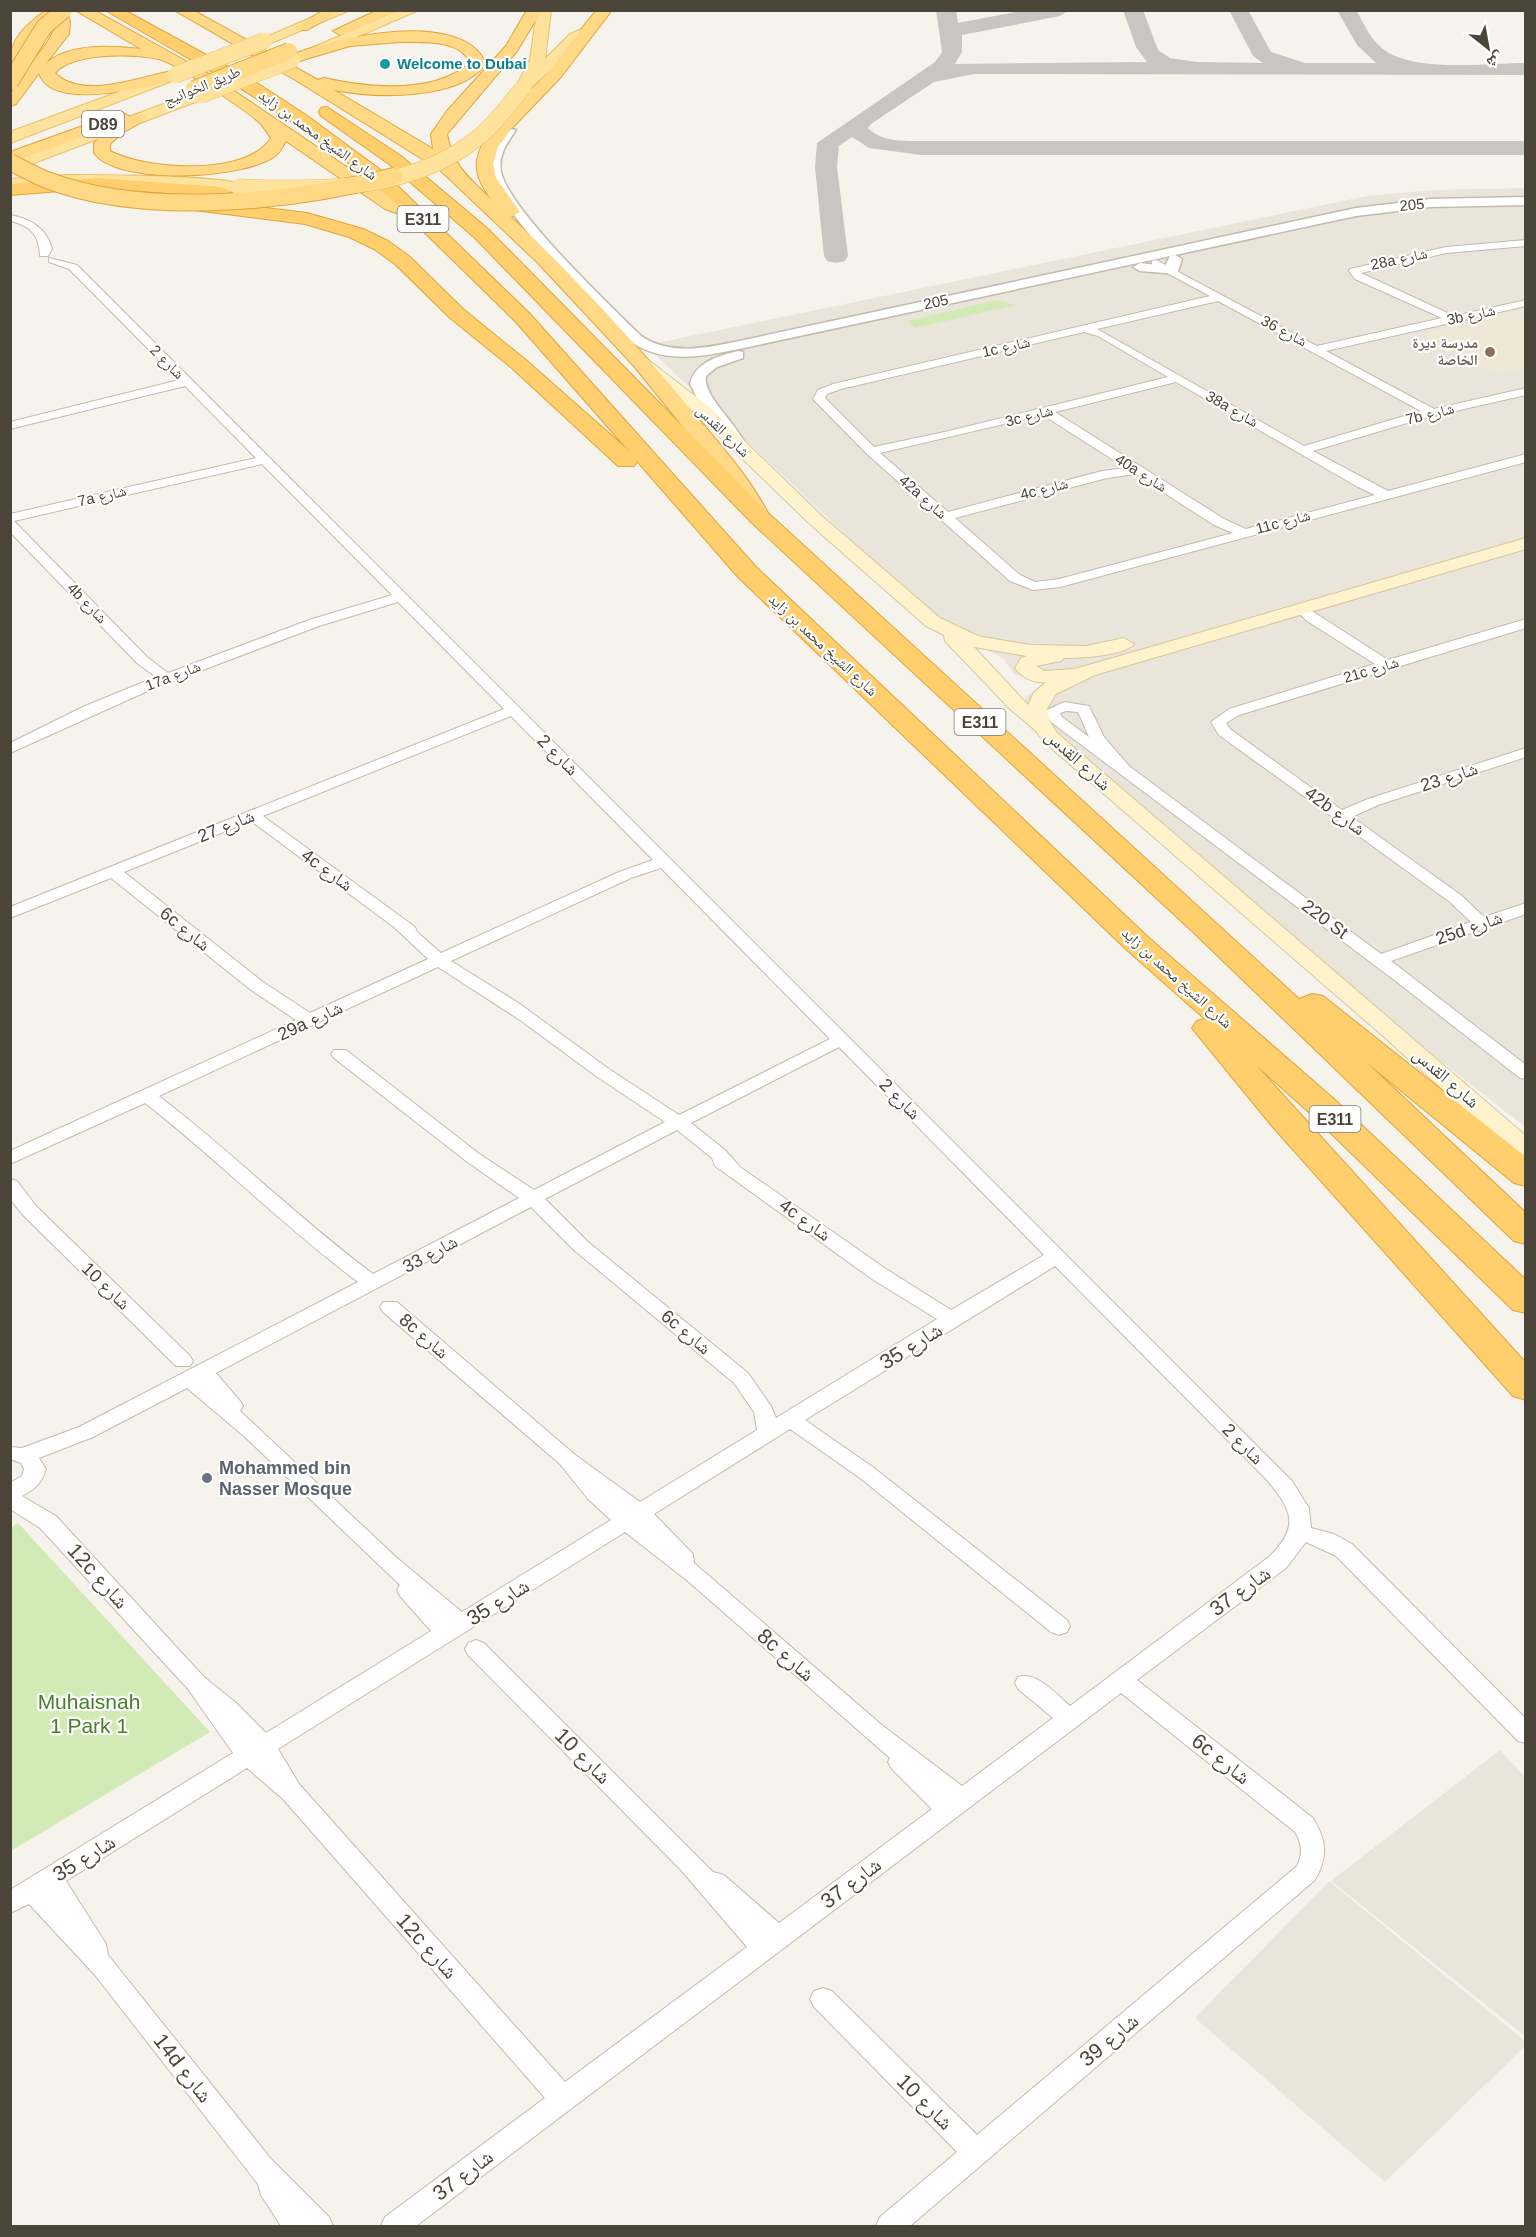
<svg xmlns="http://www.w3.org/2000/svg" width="1536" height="2237" viewBox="0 0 1536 2237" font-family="Helvetica,'Noto Naskh Arabic',sans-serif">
  <rect width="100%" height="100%" fill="#f6f3ec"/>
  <!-- residential -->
  <g fill="#eae5da">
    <polygon points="1525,188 1525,1127 1168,846 1034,732 1024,715 1025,698 1046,680 1022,677 1013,673 1004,659 954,632 925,610 649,349 657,343 1367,196 1434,190"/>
    <polygon points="1500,1750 1525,1777 1525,2036 1331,1881"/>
    <polygon points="1329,1881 1525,2041 1525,2046 1385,2182 1195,2018"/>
  </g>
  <!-- education -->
  <polygon fill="#efe8d6" points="1525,309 1525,370 1496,374 1420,334"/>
  <!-- green -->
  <g fill="#d2eab5">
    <polygon points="998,300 1016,305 915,328 907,321"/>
    <polygon points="18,1523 210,1732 11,1851 10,1528"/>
  </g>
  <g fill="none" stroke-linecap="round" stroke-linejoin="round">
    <!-- taxiway -->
    <path fill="#c8c6c3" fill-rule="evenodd" d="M936,10H956L958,23L1026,10H1069L1060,16L962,35V52L955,64L1147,62L1136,47L1123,10H1143L1158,50L1170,58L1197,62L1263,63L1253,56L1229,10H1248L1271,52L1305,63H1376L1357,45L1337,10H1356C1364,24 1370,39 1383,49C1413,73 1487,63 1526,63V75L974,74L934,82L871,124L868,128C882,142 903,141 922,141H1526V155H922L869,148L852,137L839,146L837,167L848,256L845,261L836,263L827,261L824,256L815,167L817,143L935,62L942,52Z"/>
    <defs>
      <g id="minor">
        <path d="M10,215C29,218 48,229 52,249L48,256H40C39,237 33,226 10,221Z"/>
        <path d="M1526,240V246L1446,253L1361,273L1454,316L1526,300V306L1326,351L1434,409L1526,388V395L1424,418L1313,451L1388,491L1526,454V462L1060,587L1033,590L1010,581L867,454L813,399L818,390L833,384L1210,296L1152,265V261L1156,260L1317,346L1442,318L1355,279L1349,271L1350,269L1446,247ZM1218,301L1421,411L1304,446L1097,329ZM1084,332L1098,336L1168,377L949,431L874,447L825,398L827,394L841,389ZM1176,382L1358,487L1375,495L1246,529L1224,519L1055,412ZM1043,415L1126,468L1102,471L948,512L880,453ZM1135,474L1214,525L1233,533L1059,579L1035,582L1020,575L955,518L1107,478Z"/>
        <path d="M49,258L77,265L1292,1481L1309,1508L1311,1528L1334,1534L1352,1544L1526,1719V1743L1518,1741L1336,1556L1306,1542L1286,1568L1137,1680L1313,1818C1327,1841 1328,1857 1315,1880L910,2226H876L880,2217L957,2152L814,2007L810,1999L814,1991L823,1988L832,1991L977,2135L1297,1866C1303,1854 1302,1843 1295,1832L1121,1693L416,2226H381L385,2217L545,2098L283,1799L247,1768L66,1881L106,1944L108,1955L271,2159L329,2217L333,2226H281L261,2195L258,2184L95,1975L29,1904L10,1913V1890L233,1753L188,1689L40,1528L10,1509V1483L22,1476L24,1469L21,1463L10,1459V1447L22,1448L79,1427L358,1282C283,1226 218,1160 145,1103L10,1164V1151L296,1020L251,990L111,878L10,918V907L504,709L398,602L319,626L150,690L10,753V743L85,706L156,677L137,663L10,532V514L256,458L185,386L10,429V422L179,380L69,269L49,262ZM262,464L392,595L309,620L168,673L147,657L14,521ZM511,716L653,860L619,872L441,953L417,932L415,927L263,816ZM251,821L394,927L428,959L310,1013L263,982L124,872ZM661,868L830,1039L679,1115L609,1069L517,1002L451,961L631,878ZM438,967L520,1020L596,1076L665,1122L534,1190L478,1153L346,1050H334L331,1054L334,1058L466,1161L519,1198L373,1274C298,1218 233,1153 159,1096ZM839,1047L1044,1255L951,1310L886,1269L740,1167L725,1150L691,1123ZM677,1130L712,1158L715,1166L872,1279L937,1319L776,1418L771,1406L748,1373L588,1242L545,1199ZM531,1207L574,1250L734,1383L754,1412L757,1430L640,1502L574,1454L397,1302H383L380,1307L383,1312L560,1464L588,1499L611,1520L462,1612L397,1558L240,1411L243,1406L240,1401L216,1373ZM1055,1266L1267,1480C1292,1510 1300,1526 1270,1556L1070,1706C1056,1694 1037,1671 1018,1677L1015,1683L1018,1689L1053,1718L962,1786L883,1726L694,1563L693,1554L654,1514L790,1429L860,1478L1051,1632L1059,1635L1067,1632L1070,1626L1067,1620L874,1468L805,1420ZM187,1388L245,1437L400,1585L397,1590L400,1596L431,1631L266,1733L235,1702L204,1677L56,1516L22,1496C36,1488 41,1484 46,1469L39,1458L93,1437ZM625,1532L689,1582L890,1758L888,1762L892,1769L932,1809L779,1923L724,1875L713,1872L484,1643L476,1640L468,1643L465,1649L468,1655L681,1870L747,1947L565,2082L299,1784L278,1749Z"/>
        <path d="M1301,604L1388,660L1526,619V628L1239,715L1226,723L1230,729L1342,810L1368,799L1526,748V757L1378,805L1352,817L1462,896L1484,917L1526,903V914L1391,961L1526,1065V1079L1520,1078L1393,979L1051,722L1045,711L1064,702L1089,706L1104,737L1129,766L1381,954L1471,922L1450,902L1219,735L1211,722L1229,709L1375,664L1307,621L1294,608ZM1066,711L1078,712L1089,737L1062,717L1060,713Z"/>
        <polygon points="10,1179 17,1181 36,1206 190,1356 193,1361 190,1366 176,1366 22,1214 10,1199"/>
      </g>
      <g id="tertiary">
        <path d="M506,128L516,130C507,143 498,155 501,172C510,211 610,305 641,336C673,357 709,347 744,340L1356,208L1431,199L1526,197V205L1431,207L1356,216L744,348C705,356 666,365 631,342C600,311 494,208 489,169C487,153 496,139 506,128Z"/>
        <polygon points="1175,255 1182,259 1177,274 1140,271 1133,267 1140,263 1165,266 1170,256"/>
        <path d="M738,351L743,352V358L717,367L706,376C702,395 738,425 747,447L739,452L734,450L726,433L697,398L690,384C695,362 718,356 738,351Z"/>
      </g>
      <path id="secondary" d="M641,357L647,359L708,406L823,517L940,618L978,636L1030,645L1086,646L1124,638L1134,644C1125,656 1078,658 1064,658L1061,661L1036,666L1044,671L1075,669L1526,538V549L1095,675L1056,694L1047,709L1050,722L1057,733L1526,1136V1158L1517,1156L1383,1036L1043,741L1036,731L1010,709L945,641L944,635L926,626L811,525L696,414L635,365L633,362ZM974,647L1027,656L1021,658L1015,668C1021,677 1035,684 1046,682L1033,694L1028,705Z"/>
      <g id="primary">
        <polygon points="329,10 350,10 269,44 259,44 257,41"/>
        <polygon points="399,10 419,10 301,61 291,61 289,58"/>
        <polygon points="537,10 551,10 545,59 570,34 584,28 591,32 528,91 523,93 515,88 530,60"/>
        <polygon points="175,71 180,72 182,75 180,78 10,143 10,132"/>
        <polygon points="201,90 206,92 209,95 206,98 10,172 10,161"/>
        <path d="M68,175C92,175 238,175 247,187L239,192L96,184L10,189V179Z"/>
      </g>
      <g id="trunk">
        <path d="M46,10H64L70,21L69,34L44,66C65,42 113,46 141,49L75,10H94L209,74L397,201L425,212L428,216L419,221L385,209L286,141C283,146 280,153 275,156C245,179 118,186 94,153V143L109,127L10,163V152L122,112L130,117L141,113L149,118L122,133L110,144V151C146,170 247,177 271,138C267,133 264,127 260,123C245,109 179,66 162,60C137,53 73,52 55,73C83,101 140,76 173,71L181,76L179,79C152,86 51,113 39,73L16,104L10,106C10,69 50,56 56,21L54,18L37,30L15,62L10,63C10,38 26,25 46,10Z"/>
        <path d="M174,10H193L286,62L287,57C329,38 463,7 486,64C458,101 375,98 334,90L433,149L431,134L447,111L506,46L527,10H542L517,51L447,134C453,166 468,177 491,199C483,188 475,175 477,161C483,123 528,96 551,69C567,50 580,29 597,10H612L561,77L512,128L498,147L493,164L496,178L520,212L511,217C576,278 635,343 692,411C720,445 750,477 770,517L767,522H751L722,475L634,366L538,263L440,170L297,81ZM400,42C422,42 461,39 470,63C432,95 370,88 324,78L318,80L289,64L350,46Z"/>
        <polygon points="324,10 343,10 307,30 297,30 295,27"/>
        <polygon points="378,10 399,10 345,34 340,35 333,31"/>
      </g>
      <g id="motorway">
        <polygon points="105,10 124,10 252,80 306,115 382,171 530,314 756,567 1149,938 1335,1100 1526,1280 1526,1313 1513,1310 1311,1114 1256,1065 1526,1363 1526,1400 1513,1396 1272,1126 1192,1028 1197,1021 1205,1019 1127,950 738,577 637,461 634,466 618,466 513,369 449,317 395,264 374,249 349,237 305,224 186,209 184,205 186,201 193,199 307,213 363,229 388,241 409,256 463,309 527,361 629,451 516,322 370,179 294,123 240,88"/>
        <polygon points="327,107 401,156 488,229 767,512 1299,999 1312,994 1323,996 1526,1157 1526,1186 1514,1183 1366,1062 1526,1213 1526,1244 1514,1241 1192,931 751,522 474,237 389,164 321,116 319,112 321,108"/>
        <polygon points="98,178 222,187 231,192 222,197 98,188 10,195 10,184"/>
      </g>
    </defs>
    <!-- minor casing -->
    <use href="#minor" stroke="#c2bbae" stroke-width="2"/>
    <!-- tertiary casing -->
    <use href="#tertiary" stroke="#c2bbae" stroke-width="3"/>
    <!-- secondary casing -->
    <use href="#secondary" stroke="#d6c79b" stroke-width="2"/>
    <!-- primary casing -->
    <use href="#primary" stroke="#e6c16a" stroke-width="2"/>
    <!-- trunk casing -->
    <use href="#trunk" stroke="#e0a43c" stroke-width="2"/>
    <!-- motorway casing -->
    <use href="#motorway" stroke="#e0a43c" stroke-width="2"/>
    <!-- minor -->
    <use href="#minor" fill="#fff" fill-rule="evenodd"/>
    <!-- tertiary -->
    <use href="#tertiary" fill="#fff" fill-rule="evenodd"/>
    <!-- secondary -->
    <use href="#secondary" fill="#fff3cd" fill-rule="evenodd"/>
    <!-- primary -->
    <use href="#primary" fill="#ffe39c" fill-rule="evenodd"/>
    <!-- trunk -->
    <use href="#trunk" fill="#ffd985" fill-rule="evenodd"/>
    <!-- motorway -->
    <use href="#motorway" fill="#ffcf6e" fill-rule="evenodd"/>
    <defs>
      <g id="primary-bridge">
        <polyline points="175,75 264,41"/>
        <polyline points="201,95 292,60"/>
        <path d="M239,187C319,191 415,191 480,136C497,122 509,104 523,88"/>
      </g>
      <g id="trunk-bridge">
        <polyline points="10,82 44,27 64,10"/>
        <polyline points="194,89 289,51"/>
        <path d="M10,162C22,168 34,175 47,180C147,218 293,202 394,176"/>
      </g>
    </defs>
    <!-- primary-bridge casing -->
    <use href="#primary-bridge" stroke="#e6c16a" stroke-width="17" stroke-linecap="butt"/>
    <!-- trunk-bridge casing -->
    <use href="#trunk-bridge" stroke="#e0a43c" stroke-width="18" stroke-linecap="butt"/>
    <!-- primary-bridge -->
    <use href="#primary-bridge" stroke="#ffe39c" stroke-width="16"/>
    <!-- trunk-bridge -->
    <use href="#trunk-bridge" stroke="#ffd985" stroke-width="16"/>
  </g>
  <!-- markers -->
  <circle fill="#0f9aa8" stroke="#fff" stroke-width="2" cx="385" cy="64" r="6"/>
  <circle fill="#8d6e63" stroke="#fff" stroke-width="2" cx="1490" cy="352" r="6"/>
  <circle fill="#6b7280" stroke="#fff" stroke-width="2" cx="207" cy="1478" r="6"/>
  <g text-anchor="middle" stroke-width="4.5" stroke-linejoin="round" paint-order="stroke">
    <!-- far-culture labels -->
    <g font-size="15" font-weight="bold" fill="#0d838f" stroke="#fff" text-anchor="start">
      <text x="397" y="69">Welcome to Dubai</text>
    </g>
    <!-- far-street labels -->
    <g font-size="15" fill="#4b4439" stroke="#fff">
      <text transform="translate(202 86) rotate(-22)" y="5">طريق الخوانيج</text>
      <text transform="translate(318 135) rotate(36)" y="5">شارع الشيخ محمد بن زايد</text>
      <text transform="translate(1412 205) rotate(-5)" y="5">205</text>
      <text transform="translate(1399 259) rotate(-12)" y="5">28a شارع</text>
      <text transform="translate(936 302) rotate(-12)" y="5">205</text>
      <text transform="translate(1471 315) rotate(-12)" y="5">3b شارع</text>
      <text transform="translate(1284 331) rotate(28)" y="5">شارع 36</text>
      <text transform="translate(1006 347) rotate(-13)" y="5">1c شارع</text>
      <text transform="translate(167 362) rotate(45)" y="5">شارع 2</text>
      <text transform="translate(1232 409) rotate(30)" y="5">38a شارع</text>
      <text transform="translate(1430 414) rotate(-14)" y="5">7b شارع</text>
      <text transform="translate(1029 416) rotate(-14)" y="5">3c شارع</text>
      <text transform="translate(723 431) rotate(44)" y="5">شارع القدس</text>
      <text transform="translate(1141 473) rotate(32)" y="5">40a شارع</text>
      <text transform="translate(1044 489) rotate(-14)" y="5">4c شارع</text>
      <text transform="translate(102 496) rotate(-13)" y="5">7a شارع</text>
      <text transform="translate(923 497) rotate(41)" y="5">42a شارع</text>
      <text transform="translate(1283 522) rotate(-15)" y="5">11c شارع</text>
      <text transform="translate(87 603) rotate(46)" y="5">4b شارع</text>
      <text transform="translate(823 645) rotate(43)" y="5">شارع الشيخ محمد بن زايد</text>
      <text transform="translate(1371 670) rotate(-17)" y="5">21c شارع</text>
      <text transform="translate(173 676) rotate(-21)" y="5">17a شارع</text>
      <text transform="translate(1177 978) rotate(42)" y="5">شارع الشيخ محمد بن زايد</text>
    </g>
    <!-- far-education labels -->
    <g font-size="15" font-weight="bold" fill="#785e54" stroke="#fff" text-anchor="end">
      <text x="1478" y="348">مدرسة ديرة<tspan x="1478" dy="17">الخاصة</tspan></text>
    </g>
    <!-- shield labels -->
    <g fill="#fff" stroke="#817c74" stroke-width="1.5">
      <rect x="82" y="111" width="42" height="26" rx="4.5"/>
      <rect x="397.5" y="206" width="51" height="26" rx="4.5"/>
      <rect x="954.5" y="709" width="51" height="26" rx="4.5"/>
      <rect x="1309.5" y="1106" width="51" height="26" rx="4.5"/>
    </g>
    <g font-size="16" font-weight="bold" fill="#4b4439">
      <text x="103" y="130">D89</text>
      <text x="423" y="225">E311</text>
      <text x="980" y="728">E311</text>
      <text x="1335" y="1125">E311</text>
    </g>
    <!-- street labels -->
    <g font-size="18" fill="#4b4439" stroke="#fff">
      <text transform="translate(558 755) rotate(45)" y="6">شارع 2</text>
      <text transform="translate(1078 760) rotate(42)" y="6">شارع القدس</text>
      <text transform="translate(1449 777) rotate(-18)" y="6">شارع 23</text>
      <text transform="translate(1335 811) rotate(36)" y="6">42b شارع</text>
      <text transform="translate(226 826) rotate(-22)" y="6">شارع 27</text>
      <text transform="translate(327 870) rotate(36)" y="6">4c شارع</text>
      <text transform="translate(1325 919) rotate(37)" y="6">220 St</text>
      <text transform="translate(1469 928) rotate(-19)" y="6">25d شارع</text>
      <text transform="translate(185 929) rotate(39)" y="6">6c شارع</text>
      <text transform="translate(310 1021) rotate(-25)" y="6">29a شارع</text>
      <text transform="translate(1446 1078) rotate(41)" y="6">شارع القدس</text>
      <text transform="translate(900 1099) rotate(45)" y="6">شارع 2</text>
      <text transform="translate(805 1220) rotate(36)" y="6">4c شارع</text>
      <text transform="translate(430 1254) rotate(-28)" y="6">شارع 33</text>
      <text transform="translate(106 1286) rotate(44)" y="6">شارع 10</text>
      <text transform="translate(686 1332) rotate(40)" y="6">6c شارع</text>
      <text transform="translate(424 1336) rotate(41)" y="6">8c شارع</text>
      <text transform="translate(1243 1444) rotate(45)" y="6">شارع 2</text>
    </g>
    <!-- worship labels -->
    <g font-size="18" font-weight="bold" fill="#5b616d" stroke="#fff" text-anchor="start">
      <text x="219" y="1474">Mohammed bin<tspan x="219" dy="21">Nasser Mosque</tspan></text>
    </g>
    <!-- near-street labels -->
    <g font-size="21" fill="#4b4439" stroke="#fff">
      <text transform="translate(911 1346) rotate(-32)" y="7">شارع 35</text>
      <text transform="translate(98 1576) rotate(48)" y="7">12c شارع</text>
      <text transform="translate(1240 1591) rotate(-36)" y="7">شارع 37</text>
      <text transform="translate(498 1602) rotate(-32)" y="7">شارع 35</text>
      <text transform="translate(786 1655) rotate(41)" y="7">8c شارع</text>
      <text transform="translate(583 1756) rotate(45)" y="7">شارع 10</text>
      <text transform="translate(1221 1759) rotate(38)" y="7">6c شارع</text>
      <text transform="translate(84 1858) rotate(-32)" y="7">شارع 35</text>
      <text transform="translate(851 1883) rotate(-37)" y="7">شارع 37</text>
      <text transform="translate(427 1946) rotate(48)" y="7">12c شارع</text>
      <text transform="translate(1109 2040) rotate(-40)" y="7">شارع 39</text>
      <text transform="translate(183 2068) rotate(52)" y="7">14d شارع</text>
      <text transform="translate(925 2102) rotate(45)" y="7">شارع 10</text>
      <text transform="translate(463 2175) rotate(-37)" y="7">شارع 37</text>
    </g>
    <!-- near-park labels -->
    <g font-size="21" fill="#4a7f2a" stroke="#fff">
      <text x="89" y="1709">Muhaisnah<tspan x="89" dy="24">1 Park 1</tspan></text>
    </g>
  </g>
  <!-- border -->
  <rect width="1536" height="2237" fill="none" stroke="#4b4439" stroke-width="24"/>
  <!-- north arrow -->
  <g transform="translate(1488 48) rotate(149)" stroke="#ffffff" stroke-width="4.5" paint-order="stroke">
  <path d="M0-4.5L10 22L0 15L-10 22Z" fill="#4b4439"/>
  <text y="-9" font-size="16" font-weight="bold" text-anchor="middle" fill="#4b4439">ش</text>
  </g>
</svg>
